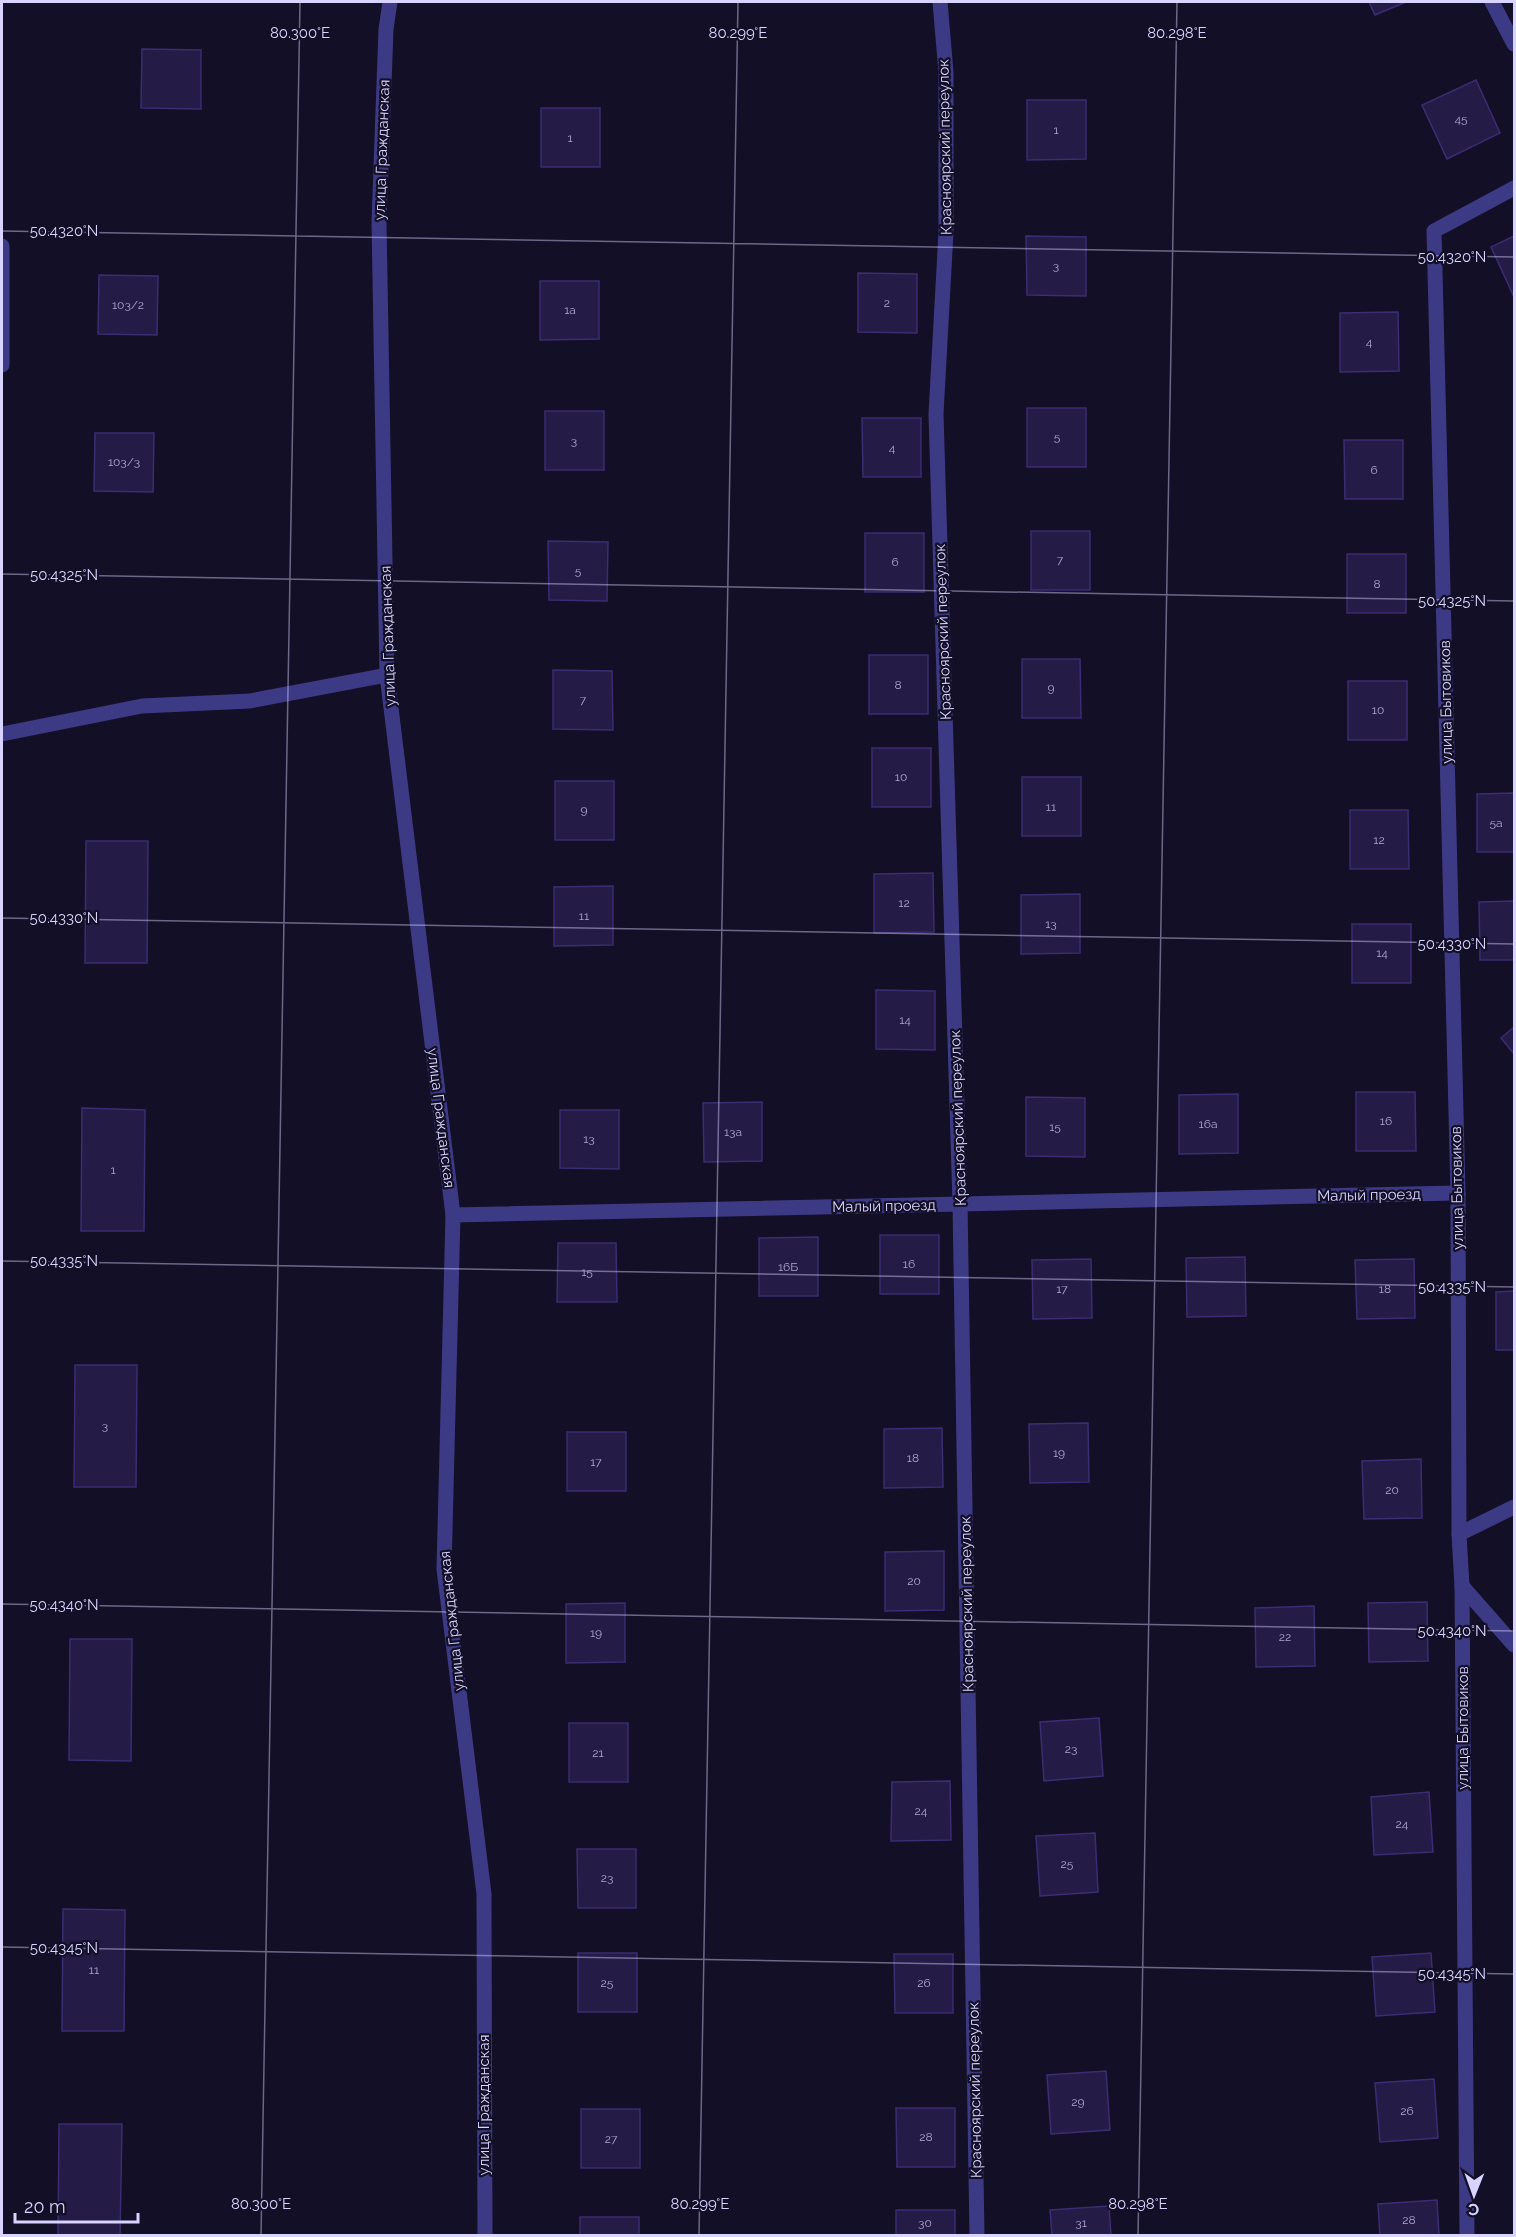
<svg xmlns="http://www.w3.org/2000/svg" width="1516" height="2237" viewBox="0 0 1516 2237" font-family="Raleway,sans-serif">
  <rect width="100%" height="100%" fill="#130f26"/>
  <!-- building -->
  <g fill="#241b47" stroke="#3b2d73" stroke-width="1.5">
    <polygon points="1369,2 1406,2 1375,15"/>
    <polygon points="142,49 201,50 201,109 141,108"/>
    <polygon points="1476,80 1500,133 1447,159 1422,105"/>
    <polygon points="1027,100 1086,100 1086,159 1027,160"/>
    <rect x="541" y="108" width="59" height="59"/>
    <polygon points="1026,236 1086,237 1086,296 1027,295"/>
    <polygon points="1514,236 1514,297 1491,247"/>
    <polygon points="858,273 917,274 917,333 858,332"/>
    <polygon points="99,275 158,276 157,335 98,334"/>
    <polygon points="540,281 599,281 599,339 540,340"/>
    <polygon points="1398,312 1399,371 1340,372 1340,313"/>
    <rect x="1027" y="408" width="59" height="59"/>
    <rect x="545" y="411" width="59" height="59"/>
    <polygon points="862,418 921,418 921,477 863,477"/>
    <polygon points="95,433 154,433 153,492 94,491"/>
    <polygon points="1344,440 1403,440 1403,499 1345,499"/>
    <rect x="1031" y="531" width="59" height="59"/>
    <rect x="865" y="533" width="59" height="59"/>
    <polygon points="548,541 608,542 607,601 549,600"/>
    <rect x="1347" y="554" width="59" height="59"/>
    <rect x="869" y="655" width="59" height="59"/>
    <polygon points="1022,659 1080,659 1081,718 1022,718"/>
    <polygon points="553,670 612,671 613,730 553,729"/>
    <rect x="1348" y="681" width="59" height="59"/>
    <rect x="872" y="748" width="59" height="59"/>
    <rect x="1022" y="777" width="59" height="59"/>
    <rect x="555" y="781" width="59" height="59"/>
    <polygon points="1514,793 1514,852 1477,852 1477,794"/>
    <polygon points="1350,810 1408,810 1409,869 1350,869"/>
    <polygon points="86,841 148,841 147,963 85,963"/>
    <polygon points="933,873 934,932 874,933 874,874"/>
    <polygon points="613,886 613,945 554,946 554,887"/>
    <polygon points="1080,894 1080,953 1021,954 1021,895"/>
    <polygon points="1514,901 1514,960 1480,960 1479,902"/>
    <rect x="1352" y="924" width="59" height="59"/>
    <polygon points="876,990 935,991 935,1050 876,1049"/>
    <polygon points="1514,1027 1514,1054 1501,1038"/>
    <polygon points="1356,1092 1415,1092 1416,1151 1356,1151"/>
    <polygon points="1238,1094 1238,1153 1179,1154 1179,1095"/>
    <polygon points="1026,1097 1085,1098 1085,1157 1026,1156"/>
    <polygon points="762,1102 762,1161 704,1162 703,1103"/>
    <polygon points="82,1108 145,1110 144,1231 81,1231"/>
    <polygon points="560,1110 619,1110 619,1169 560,1168"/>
    <rect x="880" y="1235" width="59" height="59"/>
    <polygon points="818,1237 818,1296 759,1296 759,1238"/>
    <polygon points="558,1243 616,1243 617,1302 557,1302"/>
    <polygon points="1245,1257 1246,1316 1187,1317 1186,1258"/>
    <polygon points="1091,1259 1092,1318 1033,1319 1032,1260"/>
    <polygon points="1414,1259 1415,1318 1357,1319 1355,1260"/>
    <polygon points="1514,1291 1514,1350 1496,1350 1496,1292"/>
    <polygon points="75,1365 137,1365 136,1487 74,1487"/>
    <polygon points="1088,1423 1089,1482 1030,1483 1029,1424"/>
    <polygon points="942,1428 943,1487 884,1488 884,1429"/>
    <rect x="567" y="1432" width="59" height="59"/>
    <polygon points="1421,1459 1422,1518 1364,1519 1362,1461"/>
    <polygon points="944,1551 944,1610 885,1611 885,1552"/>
    <polygon points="1427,1602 1428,1661 1369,1662 1368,1603"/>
    <polygon points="625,1603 625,1662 566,1663 566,1604"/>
    <polygon points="1314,1606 1315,1666 1256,1667 1255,1608"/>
    <polygon points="70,1639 132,1639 131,1761 69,1760"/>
    <polygon points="1099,1718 1103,1776 1044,1781 1040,1722"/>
    <rect x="569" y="1723" width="59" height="59"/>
    <polygon points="950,1781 951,1840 891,1841 892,1782"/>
    <polygon points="1429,1792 1433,1852 1374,1855 1371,1797"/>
    <polygon points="1095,1833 1098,1892 1040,1896 1036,1836"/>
    <polygon points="577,1849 636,1849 636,1908 578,1908"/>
    <polygon points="63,1909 125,1910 124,2031 62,2031"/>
    <rect x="578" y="1953" width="59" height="59"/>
    <polygon points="1431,1953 1435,2012 1376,2016 1372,1957"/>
    <polygon points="894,1954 953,1954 953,2013 895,2013"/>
    <polygon points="1106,2071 1110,2130 1051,2134 1047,2075"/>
    <polygon points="1434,2079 1438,2138 1380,2142 1375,2083"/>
    <polygon points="896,2108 955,2108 955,2167 897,2167"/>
    <rect x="581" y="2109" width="59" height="59"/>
    <polygon points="59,2124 122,2124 120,2236 58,2236"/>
    <polygon points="1437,2200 1439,2236 1380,2236 1378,2204"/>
    <polygon points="1109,2206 1111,2236 1052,2236 1050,2210"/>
    <rect x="896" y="2210" width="59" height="26"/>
    <rect x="580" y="2217" width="59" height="19"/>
  </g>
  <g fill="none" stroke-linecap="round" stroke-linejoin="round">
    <!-- minor -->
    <g stroke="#3d3a85" stroke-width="15">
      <polyline points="390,2 386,29 379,222 387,675 453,1215 444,1569 484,1894 485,2236"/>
      <polyline points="940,2 946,72 946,232 936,414 960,1204 977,2236"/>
      <polyline points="1492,2 1514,44"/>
      <polyline points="2,246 2,365"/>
      <polyline points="2,734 142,706 250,701 387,675"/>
      <polyline points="453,1215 1458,1193"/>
      <polyline points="1459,1534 1514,1507"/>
      <polyline points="1462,1586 1514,1645"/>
      <polyline points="1467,2236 1462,1586 1459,1534 1458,1193 1434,231 1514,188"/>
    </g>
  </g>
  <!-- ticks -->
  <path fill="none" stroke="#d9d4ff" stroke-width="1.5" stroke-opacity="0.45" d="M2,231L1514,257M2,574L1514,601M2,918L1514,944M2,1261L1514,1287M2,1604L1514,1631M2,1947L1514,1974M261,2236L300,2M699,2236L738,2M1138,2236L1177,2"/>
  <g text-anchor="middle" stroke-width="4.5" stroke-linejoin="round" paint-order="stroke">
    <!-- number labels -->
    <g font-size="12" fill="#aca6d1">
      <text x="1461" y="123">45</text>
      <text x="1056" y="134">1</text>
      <text x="570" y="142">1</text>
      <text x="1056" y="270">3</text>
      <text x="887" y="307">2</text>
      <text x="128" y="309">103/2</text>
      <text x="570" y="314">1а</text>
      <text x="1369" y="346">4</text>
      <text x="1057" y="441">5</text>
      <text x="574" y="445">3</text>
      <text x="892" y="452">4</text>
      <text x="124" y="466">103/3</text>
      <text x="1374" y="474">6</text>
      <text x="1060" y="564">7</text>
      <text x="895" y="566">6</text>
      <text x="578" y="575">5</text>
      <text x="1377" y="588">8</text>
      <text x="898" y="689">8</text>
      <text x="1051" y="692">9</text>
      <text x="583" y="704">7</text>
      <text x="1378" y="714">10</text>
      <text x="901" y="781">10</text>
      <text x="1051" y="811">11</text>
      <text x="584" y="814">9</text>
      <text x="1496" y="827">5а</text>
      <text x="1379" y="844">12</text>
      <text x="904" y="907">12</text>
      <text x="584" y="920">11</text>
      <text x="1051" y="928">13</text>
      <text x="1382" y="957">14</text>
      <text x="905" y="1024">14</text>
      <text x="1386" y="1125">16</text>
      <text x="1208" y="1128">16а</text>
      <text x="1055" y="1131">15</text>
      <text x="733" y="1136">13а</text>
      <text x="589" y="1143">13</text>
      <text x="113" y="1174">1</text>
      <text x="909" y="1268">16</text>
      <text x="788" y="1271">16Б</text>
      <text x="587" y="1276">15</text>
      <text x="1062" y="1293">17</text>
      <text x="1385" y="1293">18</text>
      <text x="105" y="1430">3</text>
      <text x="1059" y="1457">19</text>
      <text x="913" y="1462">18</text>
      <text x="596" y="1466">17</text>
      <text x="1392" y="1494">20</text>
      <text x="914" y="1585">20</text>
      <text x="596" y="1637">19</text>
      <text x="1285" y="1641">22</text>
      <text x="1071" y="1753">23</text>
      <text x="598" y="1757">21</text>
      <text x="921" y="1815">24</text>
      <text x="1402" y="1828">24</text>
      <text x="1067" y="1868">25</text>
      <text x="607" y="1882">23</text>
      <text x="94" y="1974">11</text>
      <text x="607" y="1987">25</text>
      <text x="924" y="1987">26</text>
      <text x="1078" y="2106">29</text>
      <text x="1407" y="2115">26</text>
      <text x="926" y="2141">28</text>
      <text x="611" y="2143">27</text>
      <text x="1409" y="2224">28</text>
      <text x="925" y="2227">30</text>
      <text x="1081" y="2227">31</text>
    </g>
    <!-- street labels -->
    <g font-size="15" fill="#d9d4ff" stroke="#130f26">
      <text transform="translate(945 147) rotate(-91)" y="5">Красноярский переулок</text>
      <text transform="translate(382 150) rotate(-88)" y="5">улица Гражданская</text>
      <text transform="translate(943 632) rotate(-92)" y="5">Красноярский переулок</text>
      <text transform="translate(388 636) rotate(-92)" y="5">улица Гражданская</text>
      <text transform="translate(1446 702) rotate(-91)" y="5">улица Бытовиков</text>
      <text transform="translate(441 1118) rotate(83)" y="5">улица Гражданская</text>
      <text transform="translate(958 1118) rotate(-92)" y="5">Красноярский переулок</text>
      <text transform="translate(1457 1188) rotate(-91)" y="5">улица Бытовиков</text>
      <text transform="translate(1369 1195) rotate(-1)" y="5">Малый проезд</text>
      <text transform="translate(884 1206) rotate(-1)" y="5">Малый проезд</text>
      <text transform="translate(967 1604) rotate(-91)" y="5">Красноярский переулок</text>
      <text transform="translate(452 1621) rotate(-96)" y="5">улица Гражданская</text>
      <text transform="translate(1463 1728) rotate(-90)" y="5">улица Бытовиков</text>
      <text transform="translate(975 2090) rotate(-91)" y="5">Красноярский переулок</text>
      <text transform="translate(484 2105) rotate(-90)" y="5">улица Гражданская</text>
    </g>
  </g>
  <g font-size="15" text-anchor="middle" fill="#d9d4ff" stroke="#130f26" stroke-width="4.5" stroke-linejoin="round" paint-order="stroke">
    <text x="300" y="38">80.300°E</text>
    <text x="738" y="38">80.299°E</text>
    <text x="1177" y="38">80.298°E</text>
    <text x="64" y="236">50.4320°N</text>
    <text x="1452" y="262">50.4320°N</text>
    <text x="64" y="580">50.4325°N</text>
    <text x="1452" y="606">50.4325°N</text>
    <text x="64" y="923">50.4330°N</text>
    <text x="1452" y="949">50.4330°N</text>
    <text x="64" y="1266">50.4335°N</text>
    <text x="1452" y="1292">50.4335°N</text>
    <text x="64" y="1610">50.4340°N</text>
    <text x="1452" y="1636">50.4340°N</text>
    <text x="64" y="1953">50.4345°N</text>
    <text x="1452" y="1979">50.4345°N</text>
    <text x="261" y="2209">80.300°E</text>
    <text x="700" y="2209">80.299°E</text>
    <text x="1138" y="2209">80.298°E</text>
  </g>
  <!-- border -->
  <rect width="1516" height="2237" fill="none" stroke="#d9d4ff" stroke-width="6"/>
  <!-- north arrow -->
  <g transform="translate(1474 2195) rotate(181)" stroke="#130f26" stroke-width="4.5" paint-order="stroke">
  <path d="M0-4.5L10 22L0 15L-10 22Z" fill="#d9d4ff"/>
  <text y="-9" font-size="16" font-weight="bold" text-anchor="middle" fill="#d9d4ff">С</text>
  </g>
  <!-- scale -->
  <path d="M15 2213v9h123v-9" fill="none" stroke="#d9d4ff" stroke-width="3"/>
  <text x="24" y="2213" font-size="18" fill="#d9d4ff" stroke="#130f26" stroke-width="4.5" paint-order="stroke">20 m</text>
</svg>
